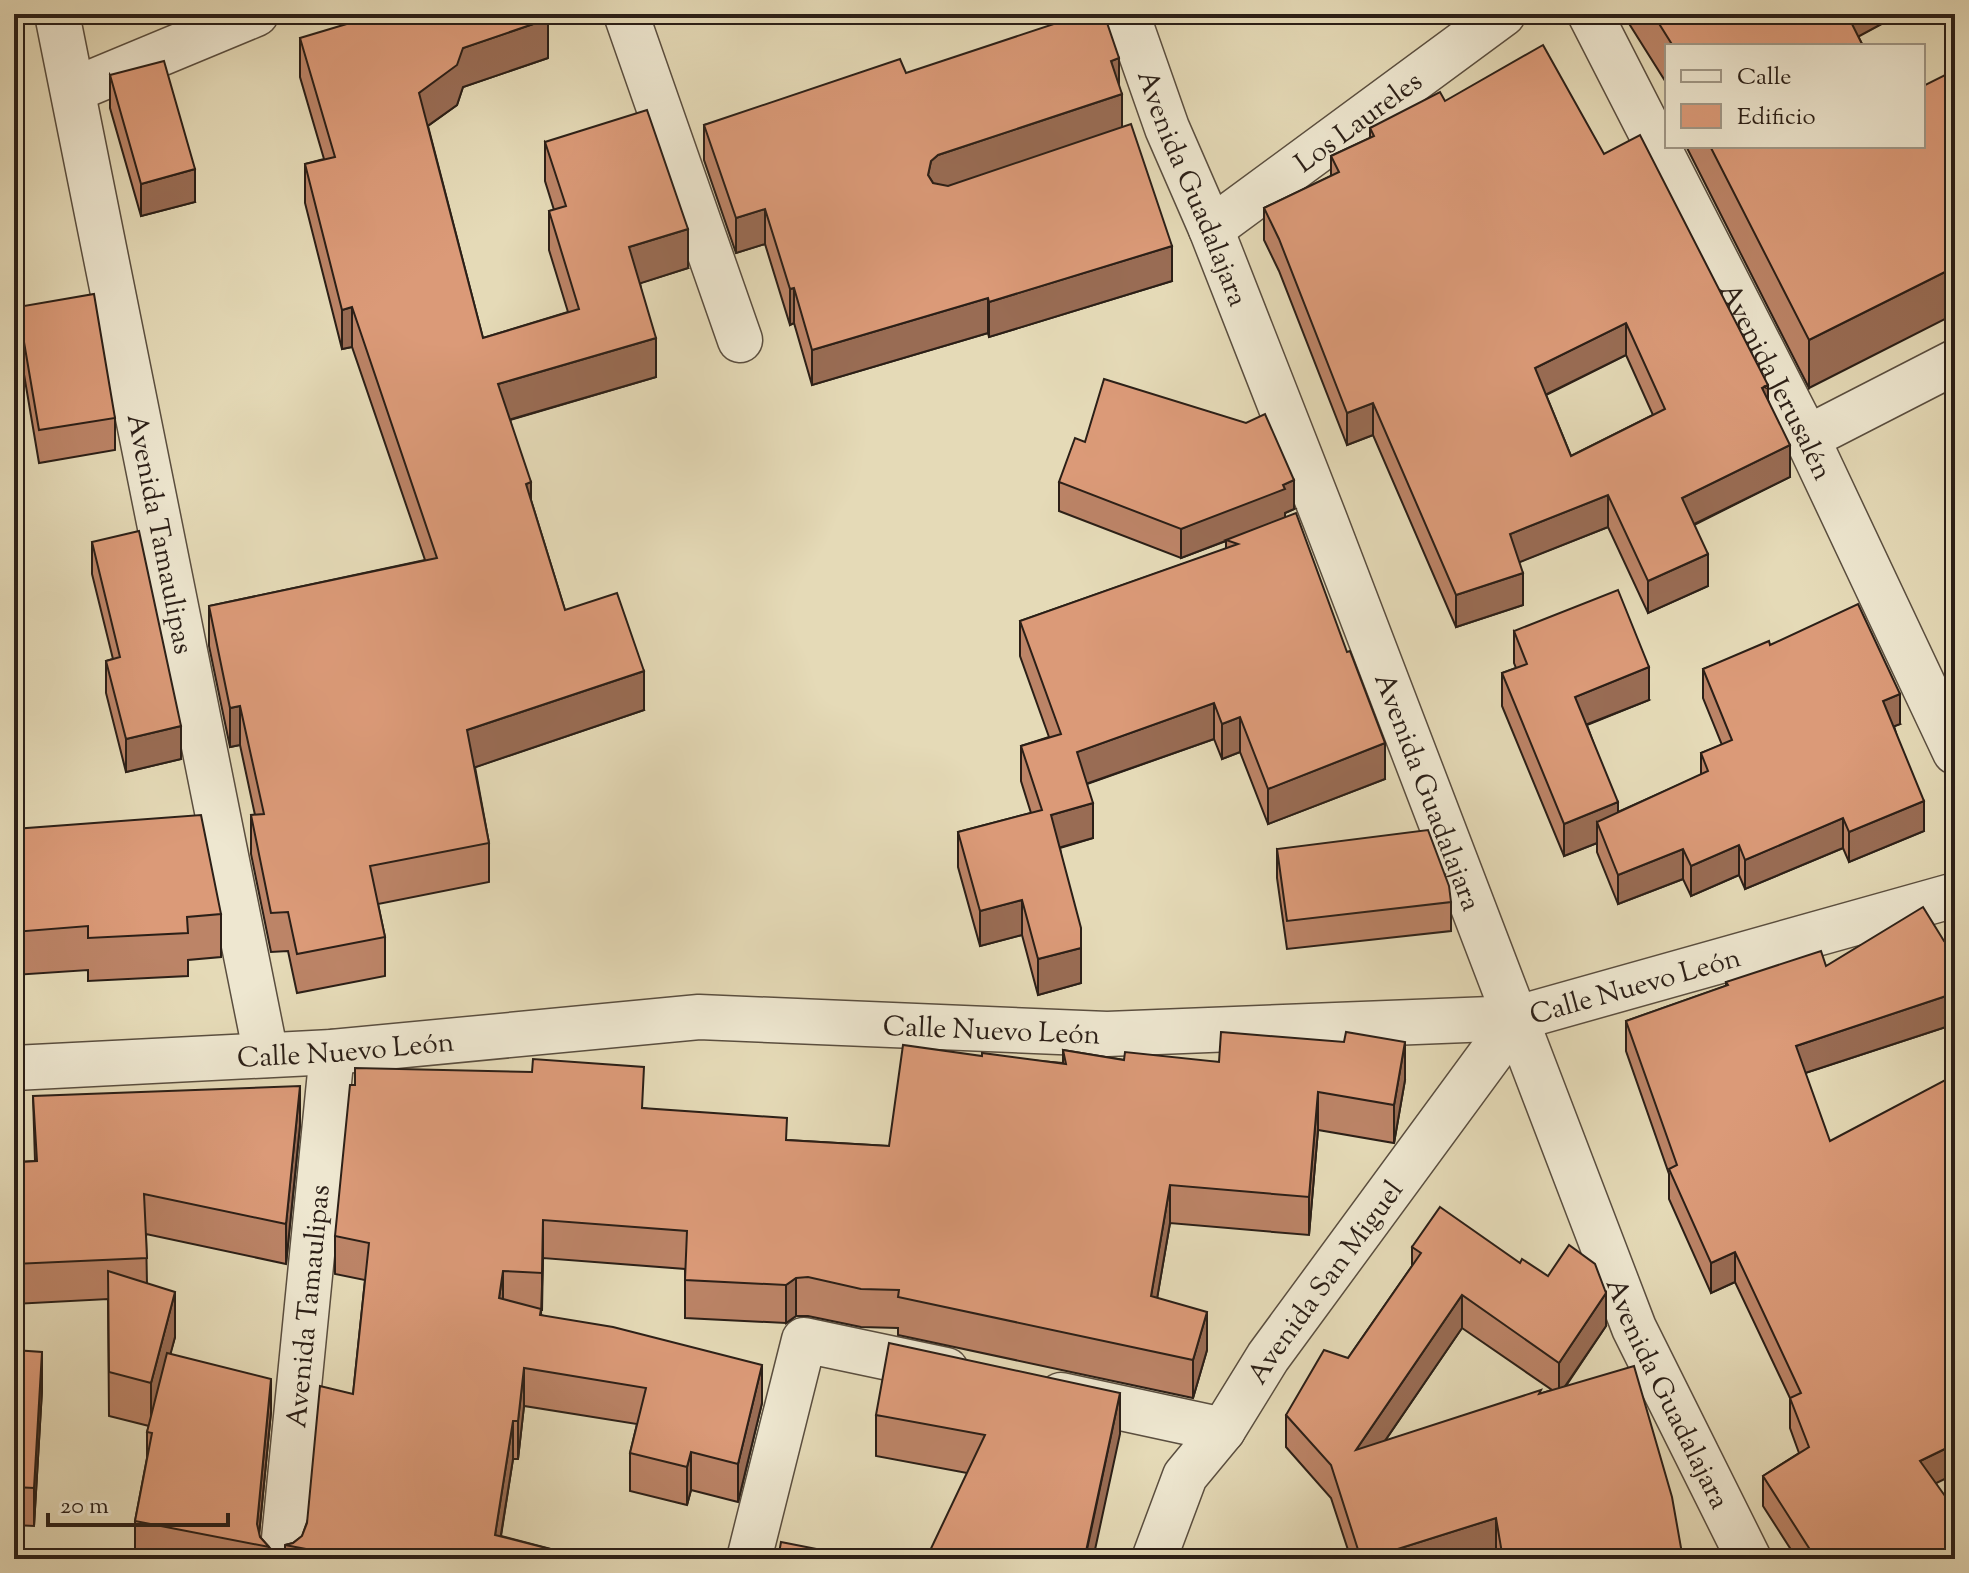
<svg xmlns="http://www.w3.org/2000/svg" width="1969" height="1573" viewBox="0 0 1969 1573" font-family="'Sorts Mill Goudy',serif">
  <rect width="100%" height="100%" fill="#e5dab7"/>
  <filter id="stains"><feTurbulence type="fractalNoise" baseFrequency=".0025" numOctaves="4"/><feColorMatrix values="0 0 0 0 .2 0 0 0 0 .09 0 0 0 0 .02 0 0 0 .5 -.17"/></filter>
  <radialGradient id="worn" r=".72"><stop offset=".6" stop-color="#630" stop-opacity="0"/><stop offset="1" stop-color="#630" stop-opacity=".3"/></radialGradient>
  <g fill="none" stroke-linecap="round" stroke-linejoin="round">
    <defs>
      <g id="street">
        <path id="s1" d="M57,14L266,1055"/>
        <polyline points="626,14 740,340"/>
        <path id="s2" d="M1127,14L1167,128L1211,229L1325,520L1634,1328L1749,1559"/>
        <path id="s3" d="M1590,14L1807,438L1955,752"/>
        <polyline points="73,90 256,14"/>
        <path id="s4" d="M1211,229L1503,14"/>
        <polyline points="1807,438 1955,362"/>
        <path id="s5" d="M14,1068L332,1052L699,1017L1107,1034L1517,1018L1955,895"/>
        <polyline points="1061,1395 1223,1430"/>
        <path id="s6" d="M282,1559L332,1052"/>
        <polyline points="749,1559 804,1340 946,1370"/>
        <path id="s7" d="M1154,1559L1185,1476L1223,1430L1268,1357L1517,1018"/>
      </g>
    </defs>
    <!-- street casing -->
    <use href="#street" stroke="#5a4e3f" stroke-width="47"/>
    <!-- street -->
    <use href="#street" stroke="#eee7d0" stroke-width="44"/>
  </g>
  <!-- wall -->
  <g fill="#bc8467" stroke="#2b1f17" stroke-width="2" fill-rule="evenodd">
    <polygon points="1623,14 1900,14 1858,36 1863,46 1667,46 1667,84"/>
    <polygon points="300,38 548,58 463,87 457,105 428,126 483,338 568,312 549,250 549,211 554,210 545,181 545,142 688,268 640,283 656,377 510,420 531,500 565,610 644,710 475,767 489,843 489,882 378,904 385,937 385,976 297,993 288,951 271,952 251,854 251,815 255,815 240,745 230,747 209,646 209,606 425,560 352,347 342,349 305,203 305,164 324,159 300,77"/>
    <polygon points="906,73 1119,87 1122,128 1172,281 989,337 988,333 812,385 794,323 790,325 765,244 736,253 704,160 704,125"/>
    <polygon points="110,75 195,202 141,216 110,108"/>
    <path d="M1445,101L1604,154L1768,400L1790,477L1694,525L1708,586L1648,613L1608,527L1519,562L1523,605L1456,627L1373,435L1347,445L1279,271L1264,240V208L1331,176V156L1370,138V128ZM1626,355L1653,415L1571,456L1546,395Z"/>
    <polygon points="1686,146 1923,146 1809,388"/>
    <polygon points="18,307 115,418 115,450 39,463 18,339"/>
    <polygon points="1059,482 1294,509 1285,513 1285,517 1385,779 1268,824 1240,752 1222,759 1214,739 1087,784 1093,838 1060,848 1081,983 1038,995 1022,935 980,946 958,867 958,832 1031,813 1021,781 1021,746 1049,737 1020,656 1020,621 1226,549 1226,541 1181,558 1059,511"/>
    <polygon points="92,542 181,759 126,772 106,693 106,661 113,659 92,574"/>
    <polygon points="1514,631 1649,700 1587,725 1618,812 1701,775 1701,753 1722,745 1703,698 1703,669 1770,645 1900,724 1894,726 1924,831 1849,862 1843,848 1745,889 1739,875 1691,896 1683,879 1618,904 1597,852 1597,843 1564,856 1502,706 1502,673 1516,668 1514,663"/>
    <polygon points="14,829 221,914 221,957 188,960 188,976 88,981 88,970 14,975"/>
    <polygon points="1277,849 1451,902 1451,931 1287,949 1277,878"/>
    <polygon points="1955,935 1955,1024 1805,1073 1936,1483 1955,1559 1797,1559 1763,1506 1763,1476 1799,1453 1790,1428 1790,1398 1735,1282 1711,1293 1669,1199 1669,1174 1626,1051 1626,1021 1726,986 1726,982 1826,966 1944,941"/>
    <polygon points="1063,1050 1124,1060 1219,1062 1405,1080 1394,1143 1318,1130 1309,1235 1170,1223 1157,1298 1207,1350 1193,1398 898,1335 898,1328 861,1327 808,1316 796,1316 786,1323 685,1318 685,1269 543,1258 541,1315 762,1403 738,1502 691,1490 687,1505 630,1491 630,1453 637,1424 524,1406 518,1459 513,1459 501,1536 589,1559 285,1559 285,1545 293,1543 302,1536 353,1394 365,1280 335,1274 335,1236 644,1108 787,1140 889,1146 982,1056 1063,1063"/>
    <polygon points="33,1096 300,1125 286,1264 146,1234 147,1284 175,1337 170,1354 271,1412 259,1535 260,1537 269,1547 269,1559 162,1559 135,1554 135,1521 147,1458 147,1432 149,1426 109,1416 108,1299 14,1304 14,1181 20,1180 20,1162 35,1161"/>
    <path d="M1412,1247L1606,1326L1566,1386L1683,1559H1497L1496,1550L1468,1559H1351L1331,1498L1286,1447V1415L1348,1358L1412,1266ZM1462,1328L1552,1390L1385,1441Z"/>
    <polygon points="14,1350 42,1390 34,1526 14,1525"/>
    <polygon points="876,1415 1120,1434 967,1473 876,1456"/>
  </g>
  <!-- shaded-wall -->
  <g fill="#996c54" stroke="#2b1f17" stroke-width="2">
    <polygon points="682,14 701,14 682,23"/>
    <polygon points="1840,14 1900,14 1841,46"/>
    <polygon points="548,19 548,58 463,87 457,105 419,132 419,93 463,48"/>
    <polygon points="1119,58 1119,94 1111,61"/>
    <polygon points="1122,94 1122,129 938,191 928,175 931,161 938,155"/>
    <polygon points="195,169 195,202 141,216 141,184"/>
    <polygon points="765,209 765,244 736,253 736,218"/>
    <polygon points="688,229 688,268 629,287 629,247"/>
    <polygon points="1172,246 1172,281 989,337 989,302"/>
    <polygon points="1955,267 1955,314 1809,388 1809,340"/>
    <polygon points="794,288 794,323 790,325 790,289"/>
    <polygon points="988,298 988,333 812,385 812,350"/>
    <polygon points="352,307 352,347 342,349 342,310"/>
    <polygon points="1626,323 1626,355 1535,400 1535,368"/>
    <polygon points="656,338 656,377 498,423 498,384"/>
    <polygon points="1768,385 1768,417 1762,388"/>
    <polygon points="1373,403 1373,435 1347,445 1347,413"/>
    <polygon points="1790,445 1790,477 1682,530 1682,498"/>
    <polygon points="1294,480 1294,509 1285,513 1285,518 1181,558 1181,529"/>
    <polygon points="531,482 531,521 526,484"/>
    <polygon points="1608,495 1608,527 1510,566 1510,534"/>
    <polygon points="1708,554 1708,586 1648,613 1648,581"/>
    <polygon points="1523,573 1523,605 1456,627 1456,595"/>
    <polygon points="1649,667 1649,700 1575,729 1575,697"/>
    <polygon points="644,671 644,710 467,770 467,730"/>
    <polygon points="1900,694 1900,724 1883,731 1883,701"/>
    <polygon points="1214,703 1214,739 1077,787 1077,752"/>
    <polygon points="240,706 240,745 230,747 230,708"/>
    <polygon points="1240,717 1240,752 1222,759 1222,724"/>
    <polygon points="181,726 181,759 126,772 126,739"/>
    <polygon points="1385,743 1385,779 1268,824 1268,789"/>
    <polygon points="1924,801 1924,831 1849,862 1849,832"/>
    <polygon points="1618,802 1618,834 1597,822 1597,843 1564,856 1564,824"/>
    <polygon points="1093,803 1093,838 1051,850 1051,815"/>
    <polygon points="1843,818 1843,848 1745,889 1745,860"/>
    <polygon points="1739,845 1739,875 1691,896 1691,866"/>
    <polygon points="1683,849 1683,879 1618,904 1618,875"/>
    <polygon points="1022,900 1022,935 980,946 980,911"/>
    <polygon points="1081,948 1081,983 1038,995 1038,959"/>
    <polygon points="1955,993 1955,1024 1796,1076 1796,1046"/>
    <polygon points="1405,1042 1405,1080 1394,1143 1394,1105"/>
    <polygon points="300,1086 300,1125 286,1264 286,1224"/>
    <polygon points="1318,1092 1318,1130 1309,1235 1309,1197"/>
    <polygon points="1170,1185 1170,1223 1151,1334 1151,1296"/>
    <polygon points="1955,1218 1955,1249 1947,1222"/>
    <polygon points="543,1220 543,1258 542,1311 542,1273"/>
    <polygon points="1735,1252 1735,1282 1711,1293 1711,1263"/>
    <polygon points="503,1271 503,1309 499,1298"/>
    <polygon points="796,1278 796,1316 786,1323 786,1285"/>
    <polygon points="175,1292 175,1337 151,1427 151,1383"/>
    <polygon points="1606,1293 1606,1326 1559,1395 1559,1363"/>
    <polygon points="1462,1295 1462,1328 1356,1483 1356,1450"/>
    <polygon points="1207,1312 1207,1350 1193,1398 1193,1360"/>
    <polygon points="42,1352 42,1390 34,1526 34,1488"/>
    <polygon points="762,1365 762,1403 738,1502 738,1464"/>
    <polygon points="524,1368 524,1406 518,1459 518,1421"/>
    <polygon points="271,1379 271,1412 258,1545 257,1524"/>
    <polygon points="1120,1393 1120,1434 1093,1559 1085,1559"/>
    <polygon points="513,1421 513,1459 497,1559 495,1535"/>
    <polygon points="1955,1444 1955,1474 1920,1491 1920,1461"/>
    <polygon points="691,1452 691,1490 687,1505 687,1467"/>
    <polygon points="1496,1518 1496,1550 1468,1559 1366,1559"/>
  </g>
  <!-- building -->
  <g fill="#db9a78" stroke="#2b1f17" stroke-width="2" fill-rule="evenodd">
    <polygon points="380,14 546,14 548,19 463,48 457,65 419,93 483,338 579,309 549,211 566,206 545,142 647,110 688,229 629,247 656,338 498,384 531,482 526,484 565,610 617,593 644,671 467,730 489,843 370,866 385,937 297,954 288,912 271,913 251,815 264,814 240,706 230,708 209,606 437,558 352,307 342,310 305,164 335,157 300,38"/>
    <polygon points="1084,14 1104,14 1119,58 1111,61 1122,94 938,155 931,161 928,175 933,183 948,186 1131,124 1172,246 989,302 988,298 812,350 794,288 790,289 765,209 736,218 704,125 900,59 906,73"/>
    <polygon points="1653,14 1847,14 1863,46 1673,46"/>
    <path d="M1543,45L1604,154L1640,135L1768,385L1762,388L1790,445L1682,498L1708,554L1648,581L1608,495L1510,534L1523,573L1456,595L1373,403L1347,413L1279,239L1264,208L1339,172L1331,156L1374,136L1370,128L1440,92L1445,101ZM1626,323L1665,409L1571,456L1535,368Z"/>
    <polygon points="164,61 195,169 141,184 110,75"/>
    <polygon points="1955,70 1955,267 1809,340 1710,146 1923,146 1923,86"/>
    <polygon points="94,294 115,418 39,430 18,307"/>
    <polygon points="1104,379 1246,423 1265,414 1294,480 1283,485 1285,489 1181,529 1059,482 1075,438 1085,442"/>
    <polygon points="1296,513 1347,652 1350,651 1385,743 1268,789 1240,717 1222,724 1214,703 1077,752 1093,803 1051,815 1081,928 1081,948 1038,959 1022,900 980,911 958,832 1042,810 1021,746 1061,734 1020,621 1238,544 1226,540"/>
    <polygon points="139,531 181,726 126,739 106,661 120,657 92,542"/>
    <polygon points="1618,590 1649,667 1575,697 1618,802 1564,824 1502,673 1527,664 1514,631"/>
    <polygon points="1858,604 1900,694 1883,701 1924,801 1849,832 1843,818 1745,860 1739,845 1691,866 1683,849 1618,875 1597,822 1708,771 1701,753 1732,740 1703,669 1769,641 1770,645"/>
    <polygon points="201,815 221,914 187,917 188,933 88,938 88,926 14,932 14,829"/>
    <polygon points="1428,830 1449,886 1451,902 1287,921 1277,849"/>
    <polygon points="1923,907 1944,941 1955,935 1955,993 1796,1046 1830,1141 1949,1078 1955,1090 1955,1218 1947,1222 1955,1242 1955,1444 1920,1461 1955,1510 1955,1559 1816,1559 1763,1476 1809,1447 1790,1398 1801,1393 1735,1252 1711,1263 1669,1169 1677,1165 1626,1021 1728,985 1726,982 1821,951 1826,966"/>
    <polygon points="1221,1032 1344,1042 1346,1032 1405,1042 1394,1105 1318,1092 1309,1197 1170,1185 1151,1296 1207,1312 1193,1360 898,1297 899,1290 861,1289 808,1277 796,1278 786,1285 685,1280 687,1231 543,1220 542,1273 503,1271 499,1298 541,1309 540,1315 613,1327 762,1365 738,1464 691,1452 687,1467 630,1453 646,1388 524,1368 518,1421 513,1421 495,1535 589,1559 316,1559 317,1551 285,1545 293,1543 302,1536 307,1523 320,1386 353,1394 369,1243 335,1236 350,1085 355,1085 355,1068 532,1072 533,1059 644,1067 642,1108 787,1118 786,1140 889,1146 903,1045 982,1056 982,1053 1066,1064 1063,1050 1124,1060 1125,1052 1219,1062"/>
    <polygon points="300,1086 286,1224 144,1194 147,1258 14,1264 14,1181 22,1180 20,1162 37,1161 33,1096"/>
    <polygon points="1440,1207 1520,1263 1522,1259 1548,1276 1569,1245 1595,1264 1606,1293 1559,1363 1462,1295 1356,1450 1541,1390 1539,1394 1634,1366 1672,1497 1683,1559 1503,1559 1496,1518 1366,1559 1361,1559 1331,1465 1286,1415 1324,1350 1348,1358 1421,1253 1412,1247"/>
    <polygon points="108,1271 175,1292 151,1383 109,1372"/>
    <polygon points="889,1343 1120,1393 1085,1556 1090,1559 926,1559 985,1435 876,1415"/>
    <polygon points="14,1350 42,1352 34,1488 14,1487"/>
    <polygon points="167,1353 271,1379 257,1524 260,1537 269,1547 135,1521 152,1433 147,1432"/>
    <polygon points="781,1542 837,1553 836,1559 778,1559"/>
  </g>
  <g text-anchor="middle" stroke-width="6" stroke-linejoin="round" paint-order="stroke">
    <!-- street labels -->
    <g font-size="28" fill="#2b1f17" stroke="#eee7d0">
      <text dy="10" stroke="none"><textPath href="#s4" startOffset="182">Los Laureles</textPath></text>
      <text dy="10" stroke="none"><textPath href="#s2" startOffset="186">Avenida Guadalajara</textPath></text>
      <text dy="10" stroke="none"><textPath href="#s3" startOffset="412">Avenida Jerusalén</textPath></text>
      <text dy="10" stroke="none"><textPath href="#s1" startOffset="530">Avenida Tamaulipas</textPath></text>
      <text dy="10" stroke="none"><textPath href="#s2" startOffset="834">Avenida Guadalajara</textPath></text>
      <text dy="10" stroke="none"><textPath href="#s5" startOffset="1628">Calle Nuevo León</textPath></text>
      <text dy="10" stroke="none"><textPath href="#s5" startOffset="980">Calle Nuevo León</textPath></text>
      <text dy="10" stroke="none"><textPath href="#s5" startOffset="332">Calle Nuevo León</textPath></text>
      <text dy="10" stroke="none"><textPath href="#s7" startOffset="328">Avenida San Miguel</textPath></text>
      <text dy="10" stroke="none"><textPath href="#s6" startOffset="254">Avenida Tamaulipas</textPath></text>
      <text dy="10" stroke="none"><textPath href="#s2" startOffset="1482">Avenida Guadalajara</textPath></text>
    </g>
  </g>
  <!-- margin -->
  <rect width="1969" height="1573" fill="none" stroke="#e5dab7" stroke-width="48"/>
  <rect x="16" y="16" width="1937" height="1541" fill="none" stroke="#2b1f17" stroke-width="4"/>
  <rect x="24" y="24" width="1921" height="1525" fill="none" stroke="#2b1f17" stroke-width="2"/>
  <!-- legend -->
  <rect x="1665" y="44" width="260" height="104" fill="#eee7d0" stroke="#a09786" stroke-width="2"/>
  <rect x="1681" y="70" width="40" height="12" fill="#eee7d0" stroke="#a09786" stroke-width="2"/>
  <text x="1737" y="84" font-size="24" fill="#2b1f17">Calle</text>
  <rect x="1681" y="104" width="40" height="24" fill="#db9a78" stroke="#a09786" stroke-width="2"/>
  <text x="1737" y="124" font-size="24" fill="#2b1f17">Edificio</text>
  <!-- scale -->
  <path d="M48 1513v12h180v-12" fill="none" stroke="#2b1f17" stroke-width="4"/>
  <text x="60" y="1513" font-size="24" fill="#2b1f17" stroke="#eee7d0" stroke-width="6" paint-order="stroke">20 m</text>
  <rect width="100%" height="100%" filter="url(#stains)"/>
  <rect width="100%" height="100%" fill="url(#worn)"/>
</svg>
